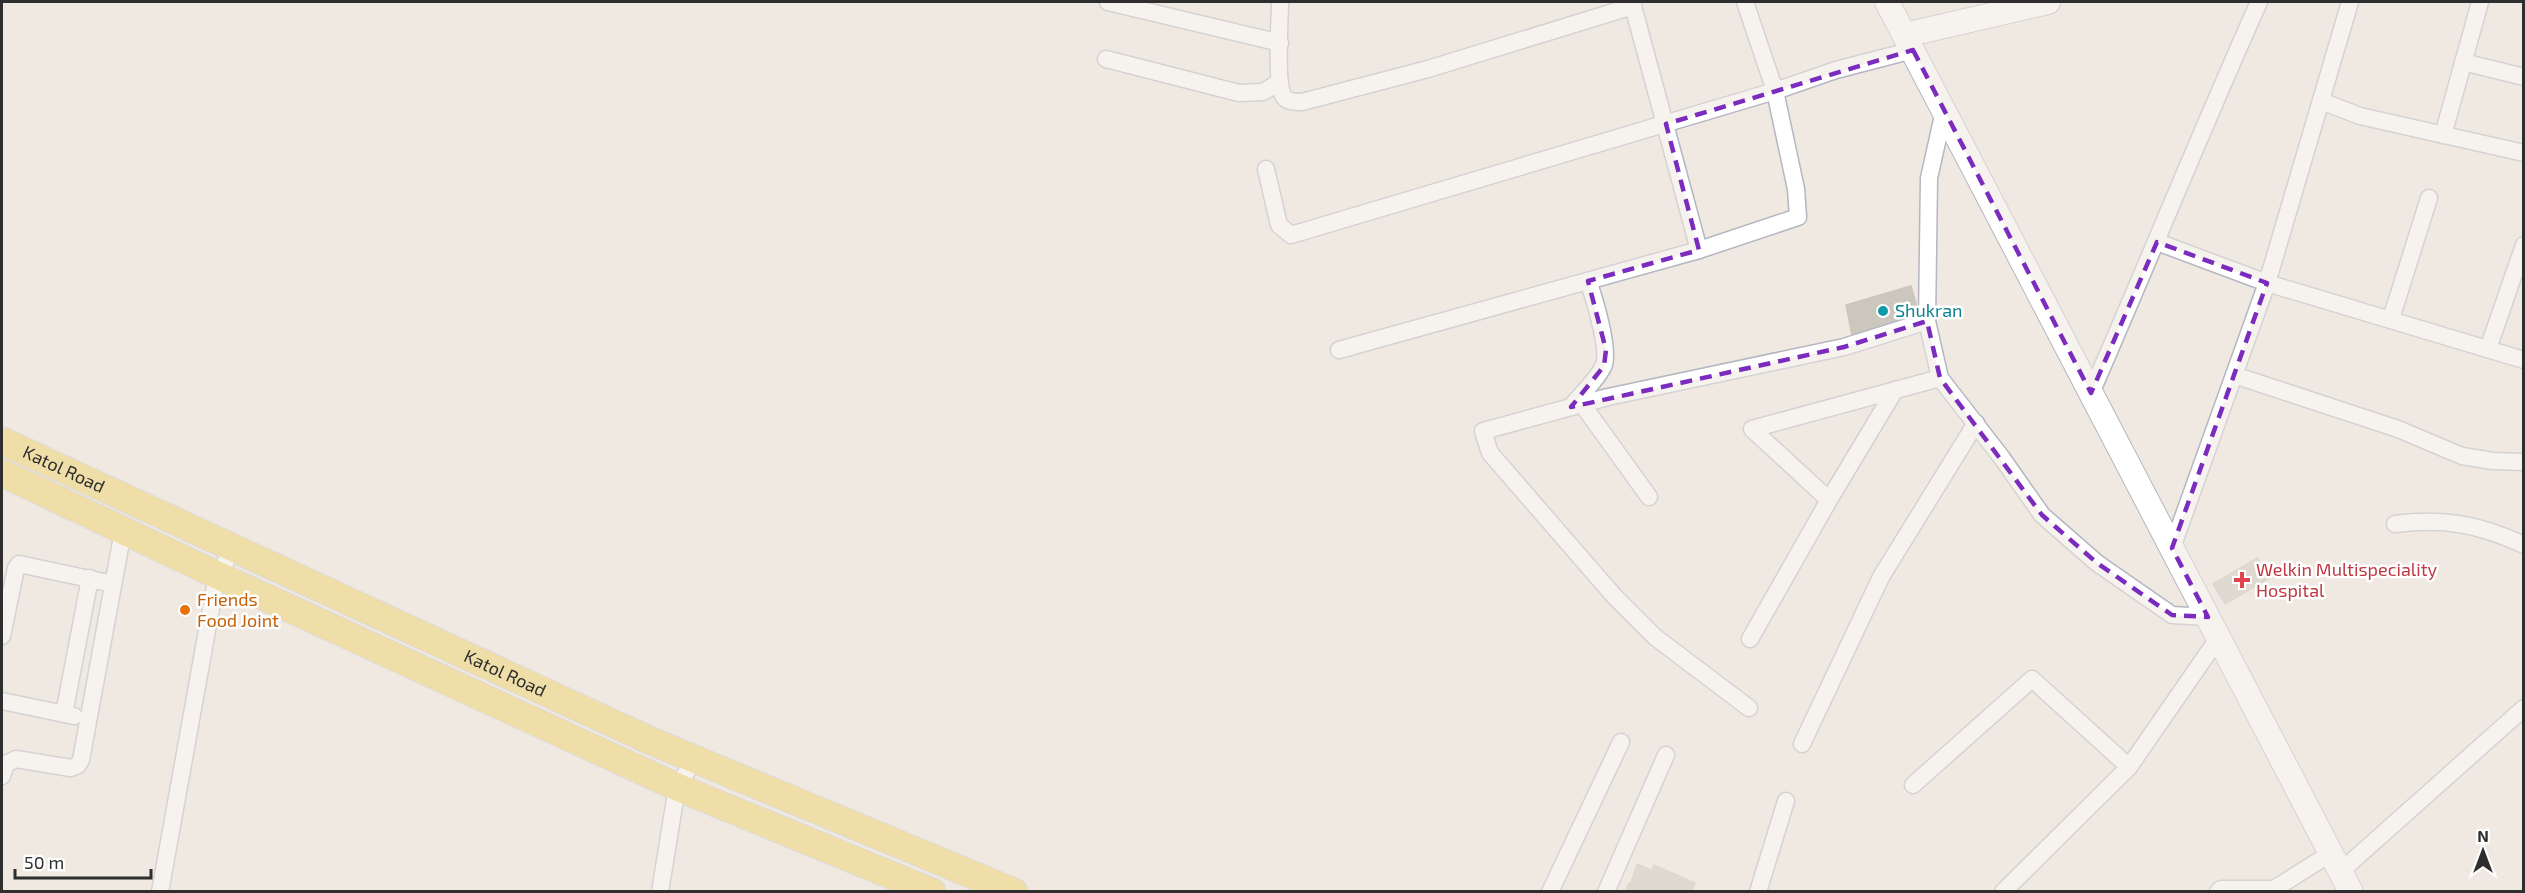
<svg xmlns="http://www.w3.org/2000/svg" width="2525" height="893" viewBox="0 0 2525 893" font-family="'Exo 2',sans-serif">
  <rect width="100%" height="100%" fill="#efe9e1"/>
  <!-- building -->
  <g fill="#cbc7bf" stroke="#cbc5ba" stroke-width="1.5">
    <polygon points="1911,286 1920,318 1852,335 1846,305"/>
    <polygon points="2257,558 2270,578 2225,604 2213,584"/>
    <polygon points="1637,864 1652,870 1654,865 1695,883 1691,892 1625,892 1629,883 1631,883"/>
  </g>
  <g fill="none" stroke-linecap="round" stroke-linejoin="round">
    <defs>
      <g id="street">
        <polyline points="1108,2 1280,43"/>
        <path d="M1280,2C1280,19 1275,85 1284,97C1288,102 1296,102 1302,102L1428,69L1633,6L1632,2"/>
        <polyline points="1745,2 1775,91 1836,70 1913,50"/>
        <polyline points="1633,6 1699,250"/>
        <polyline points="1106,59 1239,93 1263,92 1279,82"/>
        <polyline points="2463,62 2524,77"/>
        <polyline points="2321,101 2360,116 2524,153"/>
        <polyline points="1944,111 1929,178 1927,321 1940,378 2002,458 2042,515 2097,563 2172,615 2208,617"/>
        <polyline points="2443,135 2480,2"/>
        <polyline points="1266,169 1279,225 1291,235 1775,91 1796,189 1798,217 1699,250 1339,350"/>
        <polyline points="2157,242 2267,283 2524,360"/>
        <polyline points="2391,319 2429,198"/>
        <polyline points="2488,349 2524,245"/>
        <polyline points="2234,375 2398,429 2462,456 2493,461 2524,462"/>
        <path d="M2091,393C2148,263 2201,131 2259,2"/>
        <polyline points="1582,404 1649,497"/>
        <path d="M1571,407C1581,394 1596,381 1603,367C1611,353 1594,297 1588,281"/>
        <polyline points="1829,500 1752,429 1940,378"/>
        <path d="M2395,524C2444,518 2479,524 2524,545"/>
        <polyline points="2172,548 2267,283 2350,2"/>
        <polyline points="2,636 16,568 19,564 113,584"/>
        <polyline points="1750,639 1829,500 1895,390"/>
        <polyline points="2,701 74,716"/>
        <polyline points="1749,708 1655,637 1614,596 1490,453 1483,431 1608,397 1844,347 1927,321"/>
        <polyline points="64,714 90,578"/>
        <polyline points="1802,744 1881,577 1976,423"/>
        <polyline points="2,776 6,764 16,759 71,768 78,765 81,760 123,531"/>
        <polyline points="1913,785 2032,679 2129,767 2219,637"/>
        <polyline points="2340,872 2524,708"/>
        <polyline points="160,892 217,575 234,549"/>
        <polyline points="660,892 677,787 695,759"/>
        <polyline points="1550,892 1621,742"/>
        <polyline points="1606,892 1666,755"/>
        <polyline points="1758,892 1786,801"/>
        <polyline points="2003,892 2129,767"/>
        <polyline points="2218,892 2221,889 2274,889 2331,853"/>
      </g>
      <g id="secondary">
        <polyline points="1887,2 2351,892"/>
        <polyline points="1905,35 2048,2"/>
      </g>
      <g id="primary">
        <path id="s1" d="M2,441L651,741L1014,892"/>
        <polyline points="2,473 217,575 677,787 932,892"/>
      </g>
    </defs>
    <!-- street casing -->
    <use href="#street" stroke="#b4b7c1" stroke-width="19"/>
    <!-- secondary casing -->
    <use href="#secondary" stroke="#b4b7c1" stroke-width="26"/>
    <!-- primary casing -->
    <use href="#primary" stroke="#c9c9c9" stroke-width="29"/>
    <!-- street -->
    <use href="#street" stroke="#fff" stroke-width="16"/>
    <!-- secondary -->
    <use href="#secondary" stroke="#fff" stroke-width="24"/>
    <!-- primary -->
    <use href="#primary" stroke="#f2d163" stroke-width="27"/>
  </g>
  <!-- marked area -->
  <path d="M0 0H2525V893H0ZM1913,50L2091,393L2157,242L2267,283L2172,548L2208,617L2172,615L2097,563L2042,515L1940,378L1927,321L1844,347L1571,407L1604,366L1606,350L1588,281L1699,250L1666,124Z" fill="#efe9e1" fill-opacity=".55" fill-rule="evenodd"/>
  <path fill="none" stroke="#7b2cbf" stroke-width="4.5" stroke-dasharray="12 8" stroke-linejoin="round" d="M1913,50L2091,393L2157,242L2267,283L2172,548L2208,617L2172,615L2097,563L2042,515L1940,378L1927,321L1844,347L1571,407L1604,366L1606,350L1588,281L1699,250L1666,124Z"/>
  <!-- markers -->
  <circle fill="#0f9aa8" stroke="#fff" stroke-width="2" cx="1883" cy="311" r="6"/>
  <path fill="#e0444e" stroke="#fff" stroke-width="2" d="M2239 571h6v6h6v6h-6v6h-6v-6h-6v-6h6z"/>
  <circle fill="#e8710a" stroke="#fff" stroke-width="2" cx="185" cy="610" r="6"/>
  <g text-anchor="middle" stroke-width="5" stroke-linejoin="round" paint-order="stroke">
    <!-- culture labels -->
    <g font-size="18" fill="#0d838f" stroke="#fff" text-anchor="start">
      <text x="1895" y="317">Shukran</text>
    </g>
    <!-- street labels -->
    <g font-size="18" fill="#2e2e2e" stroke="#fff">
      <text dy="6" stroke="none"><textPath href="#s1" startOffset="68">Katol Road</textPath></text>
      <text dy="6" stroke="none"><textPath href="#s1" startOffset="554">Katol Road</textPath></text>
    </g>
    <!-- health labels -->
    <g font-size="18" fill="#be3a42" stroke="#fff" text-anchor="start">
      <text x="2256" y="576">Welkin Multispeciality<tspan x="2256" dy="21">Hospital</tspan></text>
    </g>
    <!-- food labels -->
    <g font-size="18" fill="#c56008" stroke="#fff" text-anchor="start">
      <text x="197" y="606">Friends<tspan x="197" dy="21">Food Joint</tspan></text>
    </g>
  </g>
  <!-- border -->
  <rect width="2525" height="893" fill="none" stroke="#2e2e2e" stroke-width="6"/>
  <!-- north arrow -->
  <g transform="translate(2483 851)" stroke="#ffffff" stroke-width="4.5" paint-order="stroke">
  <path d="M0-4.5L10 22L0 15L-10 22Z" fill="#2e2e2e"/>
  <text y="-9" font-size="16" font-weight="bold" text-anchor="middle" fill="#2e2e2e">N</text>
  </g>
  <!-- scale -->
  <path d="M15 869v9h136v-9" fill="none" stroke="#2e2e2e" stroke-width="3"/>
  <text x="24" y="869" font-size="18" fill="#2e2e2e" stroke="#ffffff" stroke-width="4.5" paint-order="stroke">50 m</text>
</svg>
